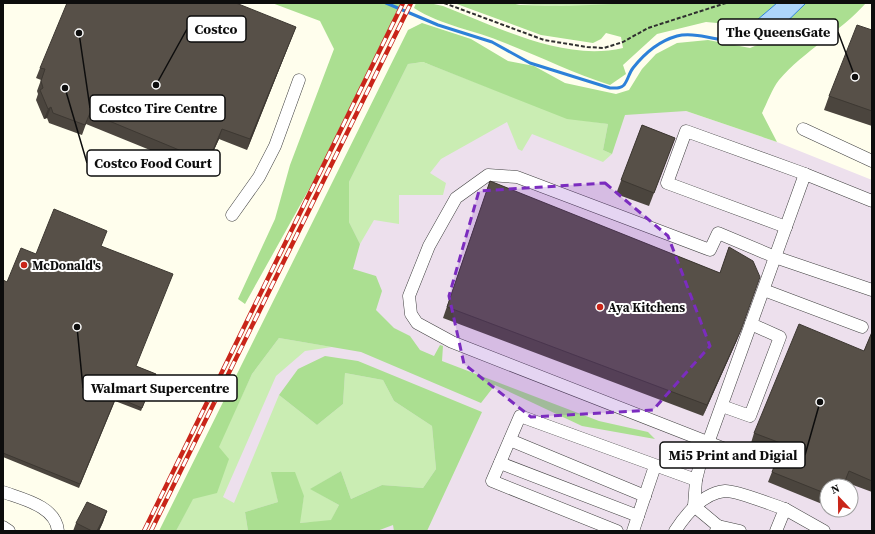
<svg xmlns="http://www.w3.org/2000/svg" width="875" height="534" viewBox="0 0 875 534" font-family="'Source Serif 4',serif">
  <rect width="100%" height="100%" fill="#fffeed"/>
  <!-- industrial -->
  <path fill="#ede0ed" fill-rule="evenodd" d="M404,60L686,111L777,142L872,180V531H170ZM827,486H851V510H827Z"/>
  <!-- green -->
  <g fill="#caedb3">
    <path d="M511,3H634C626,8 525,6 511,3Z"/>
    <polygon points="423,62 567,118 608,124 603,150 612,154 603,162 532,134 522,151 518,149 507,122 441,159 430,173 446,183 443,195 399,195 399,224 374,220 360,244 349,222 349,182 408,64"/>
    <polygon points="279,338 332,347 305,351 276,376 223,497 234,503 279,395 317,425 343,404 345,373 383,380 394,401 432,426 436,469 423,488 382,485 351,499 341,471 311,489 339,505 331,521 299,523 304,496 272,472 278,502 245,512 248,531 176,531 218,447 252,374"/>
  </g>
  <!-- forest -->
  <g fill="#abdf91">
    <polygon points="272,3 401,3 313,182 245,304 238,299 275,219 290,165 334,49 320,21"/>
    <path d="M416,3H429L443,6C498,27 563,62 623,48L621,37L606,33L601,39L593,43L541,35L454,3H511L520,5L569,6L634,3H777L750,26L706,22L657,34L623,65L626,74L610,85C573,73 541,57 505,43C475,30 442,26 414,8Z"/>
    <path d="M806,3H866C840,32 804,51 779,80C772,89 767,103 762,113L777,142L686,111L625,115L612,154L603,150L608,124L567,119L423,62L408,64L349,182V222L360,244L353,269L376,276L382,291L376,310L394,328L410,336L420,350L434,356L440,345L443,346L442,361L599,421L648,432L655,439L582,426L495,385L481,403L361,352L279,338L252,374L219,447L229,459L217,493L193,499L176,531H159L408,30L422,23L471,39L508,61L534,66L565,83L616,94L629,90L642,69L656,54L677,43L708,40L750,48L767,41Z"/>
    <polygon points="325,356 358,361 482,412 427,531 394,531 393,525 377,531 248,531 245,512 278,502 271,472 295,472 304,496 300,523 331,520 339,505 310,489 341,471 351,499 382,485 423,488 436,469 432,426 394,401 383,380 345,373 343,404 317,425 279,395 298,369"/>
  </g>
  <!-- water -->
  <polygon fill="#add5fb" stroke="#2d81d9" points="777,3 806,3 767,41 750,26"/>
  <g fill="none" stroke-linecap="round" stroke-linejoin="round">
    <!-- stream -->
    <path stroke="#2d81d9" stroke-width="3" d="M386,3L438,25L492,42L530,63L610,88C616,88 620,89 624,85C628,80 629,73 633,68C644,54 659,41 677,36C700,30 741,49 755,42C758,40 761,36 764,33"/>
    <defs>
      <g id="minor">
        <polyline points="803,129 872,161"/>
        <polyline points="232,215 259,177 275,146 299,80"/>
        <polyline points="786,227 667,183 686,131 805,174"/>
        <polyline points="764,290 862,327"/>
        <polyline points="722,406 750,416 780,337 751,324"/>
        <polyline points="510,440 645,496"/>
        <polyline points="756,461 452,342 417,323 411,314 409,296 429,246 456,198 488,175 517,177 710,250 718,233 775,257 872,290"/>
        <polyline points="500,463 638,516"/>
        <path d="M3,492C22,499 56,506 58,531"/>
        <polyline points="694,506 696,480 699,468 805,174 872,201"/>
        <polyline points="694,506 718,526 716,531"/>
        <polyline points="785,509 824,531"/>
        <polyline points="718,526 740,531"/>
        <polyline points="3,527 9,531"/>
        <polyline points="617,531 492,481 520,416 696,480"/>
        <polyline points="633,531 655,466"/>
        <path d="M675,531C686,514 703,493 725,491C736,490 772,505 785,509L776,531"/>
      </g>
    </defs>
    <!-- minor casing -->
    <use href="#minor" stroke="#404040" stroke-width="13"/>
    <!-- path -->
    <polyline stroke="#2f2f2f" stroke-width="2" stroke-dasharray="4 2" stroke-linecap="butt" points="444,3 544,40 587,47 604,48 623,42 648,28 726,3"/>
    <!-- minor -->
    <use href="#minor" stroke="#fff" stroke-width="12"/>
    <defs>
      <g id="rail">
        <polyline points="144,531 403,3"/>
        <polyline points="151,531 411,3"/>
      </g>
    </defs>
    <!-- rail casing -->
    <use href="#rail" stroke="#c92519" stroke-width="4.5"/>
    <!-- rail -->
    <use href="#rail" stroke="#fff" stroke-width="3" stroke-dasharray="9" stroke-linecap="butt"/>
  </g>
  <!-- wall -->
  <g fill="#4b453e">
    <polygon points="296,27 247,150 219,139 204,172 86,124 82,135 49,123 47,118 44,119 36,100 38,94 37,91 41,80 36,78 40,68"/>
    <polygon points="872,30 872,126 824,110 829,96"/>
    <polygon points="642,125 675,138 649,206 616,194"/>
    <polygon points="490,181 720,273 729,247 737,340 703,416 443,318"/>
    <polygon points="101,246 136,366 156,374 141,411 115,401 79,488 3,457 3,280 7,282"/>
    <polygon points="872,332 872,492 845,482 827,486 827,506 768,482 779,454 751,443 754,433 864,351"/>
    <polygon points="107,511 103,522 99,531 73,531 76,523"/>
  </g>
  <!-- shaded-wall -->
  <g fill="#3d3832">
    <polygon points="296,27 292,37 247,150 250,139"/>
    <polygon points="51,107 47,118 44,119 48,109"/>
    <polygon points="222,129 219,139 204,172 208,162"/>
    <polygon points="741,330 737,340 703,416 707,405"/>
    <polygon points="107,511 103,522 99,531 97,531"/>
  </g>
  <!-- building -->
  <g fill="#575048" stroke="#3d3832">
    <polygon points="67,3 236,3 296,27 250,139 222,129 208,162 90,113 85,125 53,113 51,107 48,109 40,90 43,88 41,81 45,69 40,68"/>
    <polygon points="857,25 872,30 872,111 829,96"/>
    <polygon points="642,125 675,138 654,193 621,180"/>
    <polygon points="490,181 720,273 729,247 753,261 760,277 741,330 707,405 447,307"/>
    <polygon points="54,209 107,231 101,246 173,274 136,366 156,374 142,408 116,397 80,484 3,453 3,280 7,282 21,248 36,254"/>
    <polygon points="799,324 864,351 872,332 872,481 849,471 843,486 827,486 827,494 772,472 783,444 754,433"/>
    <polygon points="87,502 107,511 97,531 92,531 76,523"/>
  </g>
  <!-- marked area -->
  <path fill="#7b2cbf" fill-opacity="0.2" stroke="#7b2cbf" stroke-width="3" stroke-dasharray="8 5" stroke-linejoin="round" d="M605,183L668,236L710,346L653,410L531,417L464,364L449,296L479,191Z"/>
  <!-- markers -->
  <g fill="#c92519" stroke="#fff" stroke-width="1.5">
    <circle cx="24" cy="265" r="4"/>
    <circle cx="600" cy="307" r="4"/>
  </g>
  <g text-anchor="middle" stroke-width="4" stroke-linejoin="round" paint-order="stroke">
    <!-- poi labels -->
    <g font-size="13" font-weight="bold" fill="#0d0d0d" stroke="#fff" text-anchor="start">
      <text x="32" y="270">McDonald's</text>
      <text x="608" y="312">Aya Kitchens</text>
    </g>
  </g>
  <!-- callouts -->
  <path fill="none" stroke="#0d0d0d" stroke-width="1.5" d="M156 85L187 29M855 77L838 32M79 33L90 108M65 88L87 163M77 327L83 388M820 402L805 455"/>
  <g fill="#0d0d0d" stroke="#fff" stroke-width="1.5">
    <circle cx="156" cy="85" r="4"/>
    <circle cx="855" cy="77" r="4"/>
    <circle cx="79" cy="33" r="4"/>
    <circle cx="65" cy="88" r="4"/>
    <circle cx="77" cy="327" r="4"/>
    <circle cx="820" cy="402" r="4"/>
  </g>
  <g fill="#fff" stroke="#0d0d0d" stroke-width="1.5">
    <rect x="187" y="16" width="59" height="26" rx="4"/>
    <rect x="718" y="19" width="120" height="26" rx="4"/>
    <rect x="90" y="95" width="135" height="26" rx="4"/>
    <rect x="87" y="150" width="133" height="26" rx="4"/>
    <rect x="83" y="375" width="154" height="26" rx="4"/>
    <rect x="660" y="442" width="145" height="26" rx="4"/>
  </g>
  <g font-size="14" text-anchor="middle" font-weight="bold" fill="#0d0d0d">
    <text x="216" y="34">Costco</text>
    <text x="778" y="37">The QueensGate</text>
    <text x="158" y="113">Costco Tire Centre</text>
    <text x="153" y="168">Costco Food Court</text>
    <text x="160" y="393">Walmart Supercentre</text>
    <text x="733" y="460">Mi5 Print and Digial</text>
  </g>
  <!-- border -->
  <rect width="875" height="534" fill="none" stroke="#0d0d0d" stroke-width="8"/>
  <!-- north arrow -->
  <g transform="translate(839 498) rotate(338)"><circle r="19" fill="#ffffff" stroke="#9e9e9e"/>
  <path d="M0-3L7 15L0 10L-7 15Z" fill="#c92519"/>
  <text y="-6" font-size="11" font-weight="bold" text-anchor="middle" fill="#0d0d0d">N</text>
  </g>
</svg>
